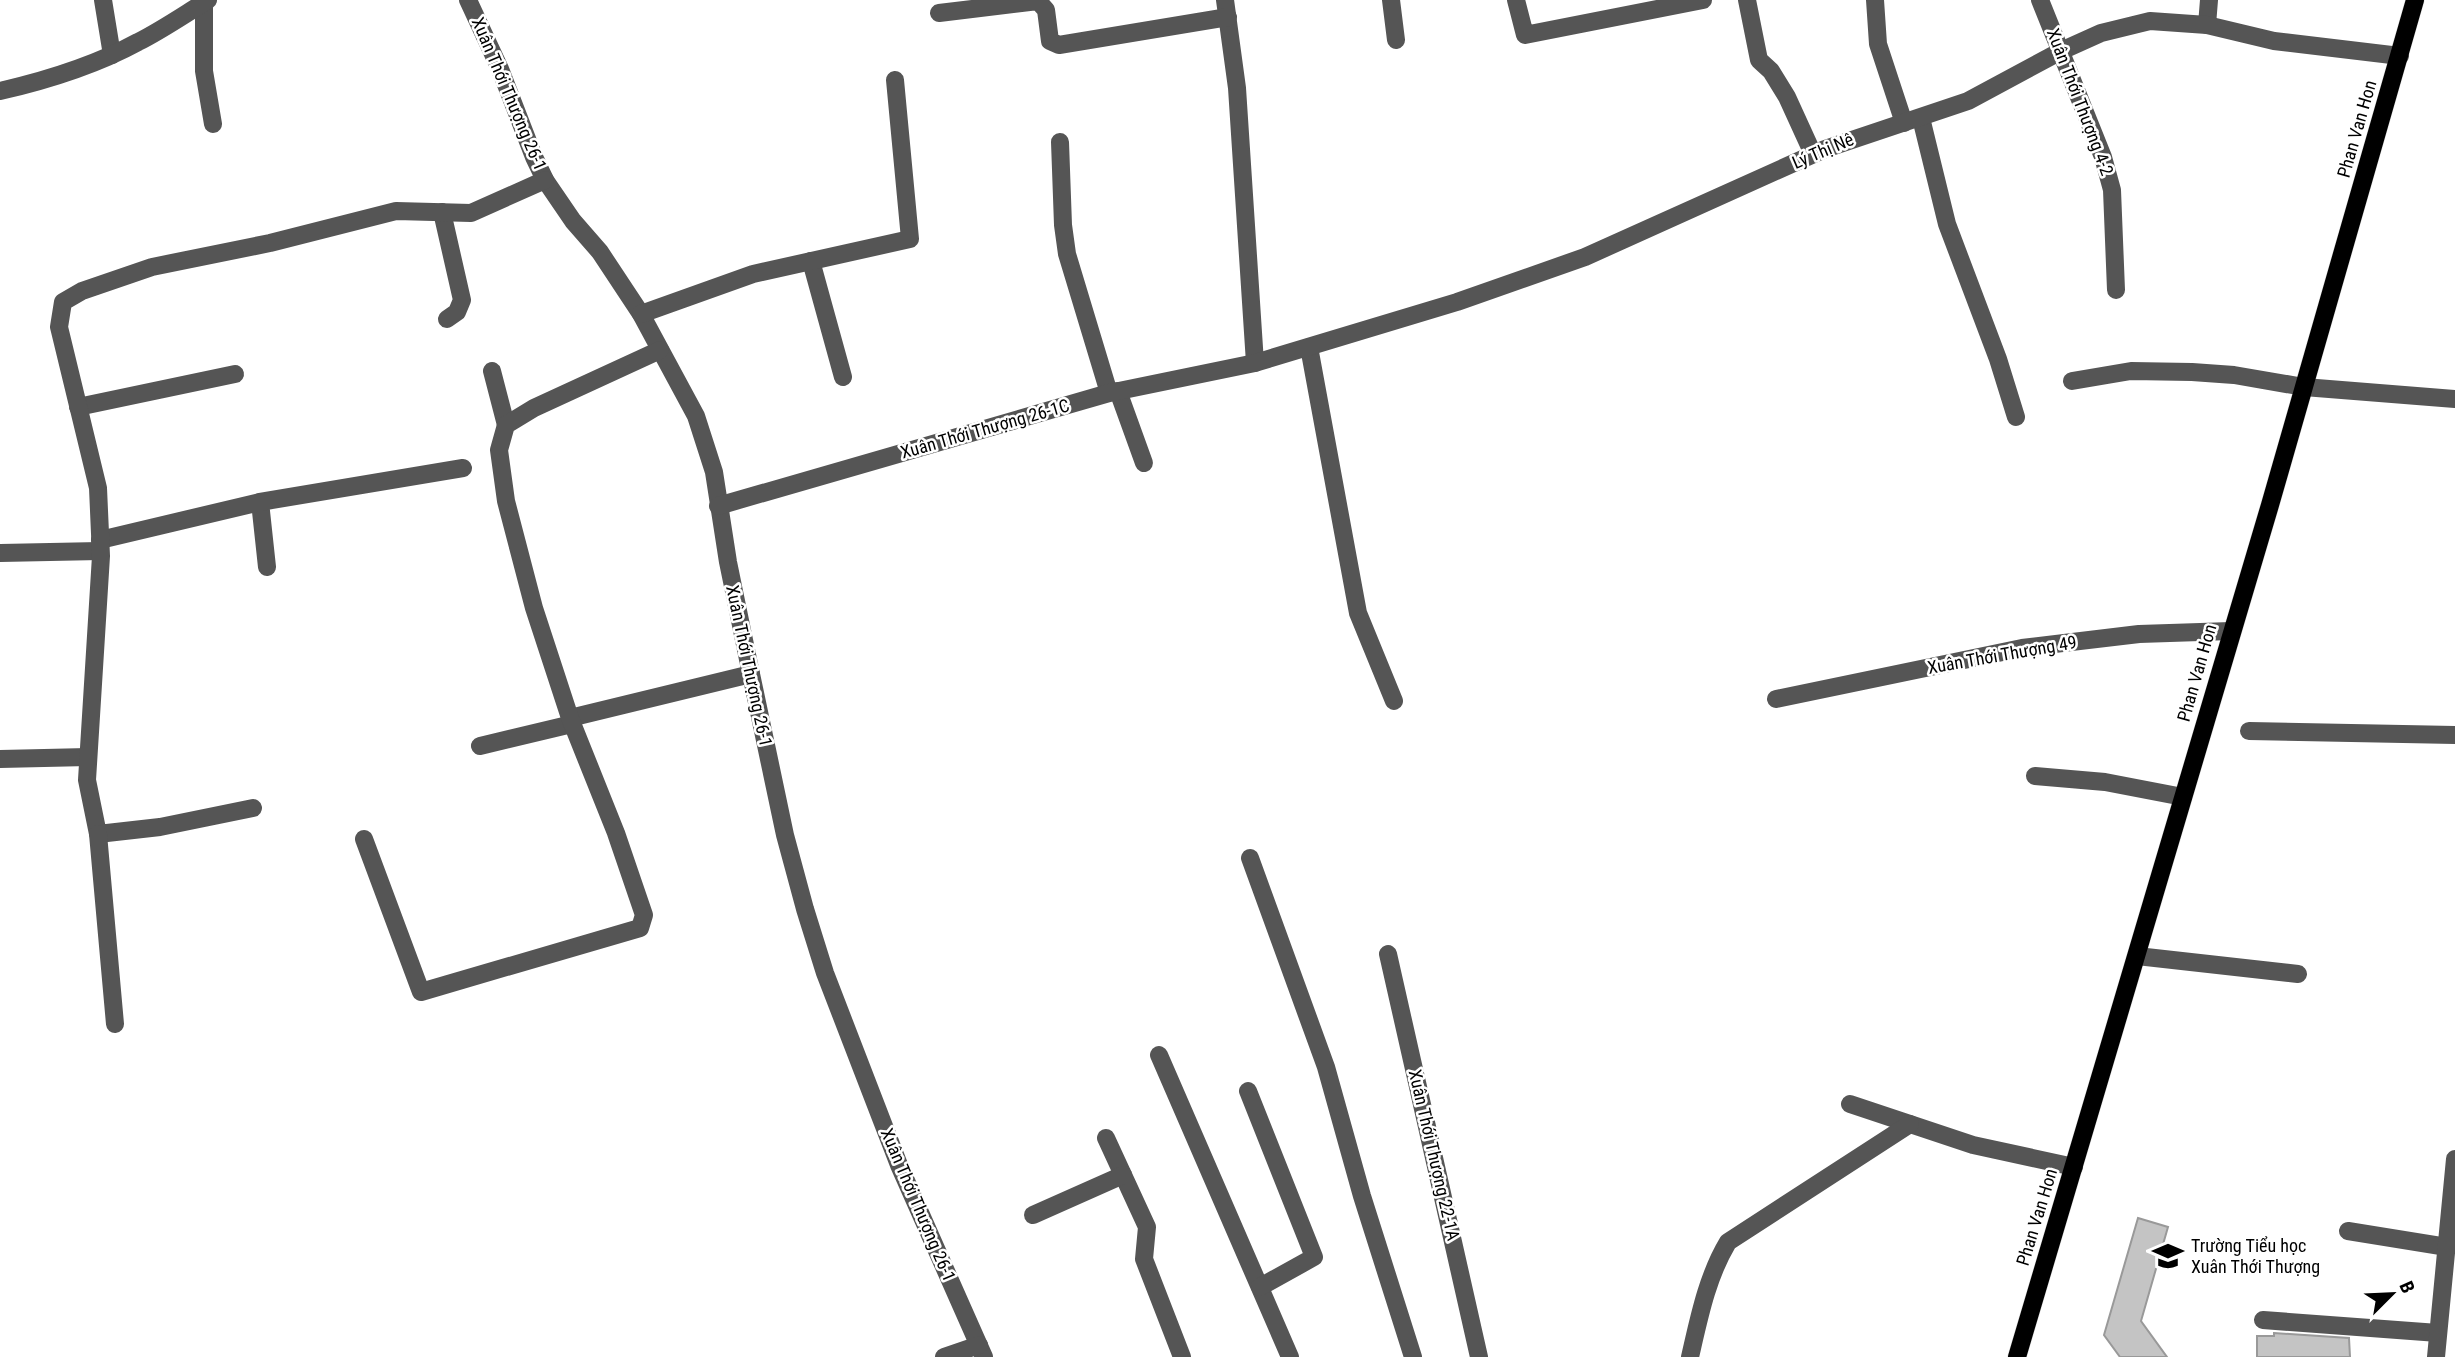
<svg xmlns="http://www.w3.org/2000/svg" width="2455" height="1357" viewBox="0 0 2455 1357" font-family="'Roboto Condensed',sans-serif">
  <rect width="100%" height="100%" fill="#fff"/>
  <!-- building -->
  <g fill="#c4c4c4" stroke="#999" stroke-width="2">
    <polygon points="2138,1218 2168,1227 2141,1321 2167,1357 2120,1357 2104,1335"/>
    <polygon points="2274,1333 2349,1338 2350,1357 2257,1357 2257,1336 2274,1336"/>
  </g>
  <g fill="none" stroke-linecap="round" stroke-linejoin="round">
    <defs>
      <polyline id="major" points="2017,1357 2270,505 2415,0"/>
    </defs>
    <!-- major casing -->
    <use href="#major" stroke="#dbdbdb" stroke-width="19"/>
    <!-- minor -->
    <g stroke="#555" stroke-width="18">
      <polyline points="103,0 112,55"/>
      <polyline points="468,0 500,69 534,157 545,180 573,221 600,252 641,314 696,416 714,472 728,562 751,674 785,835 805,909 825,973 899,1165 984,1357"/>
      <polyline points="1225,0 1237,88 1255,363"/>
      <polyline points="1391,0 1396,40"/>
      <polyline points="1516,0 1525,35 1703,0"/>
      <polyline points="1747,0 1759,60 1771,71 1787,97 1813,154"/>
      <polyline points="1875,0 1878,44 1904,123"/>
      <polyline points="2040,0 2103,157 2112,190 2116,290"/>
      <polyline points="204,2 204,71 213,124"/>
      <polyline points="939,13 1038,1 1046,10 1050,41 1059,45 1228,17"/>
      <polyline points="2207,25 2209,0"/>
      <path d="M0,91C48,80 94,66 138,42C162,30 185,14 208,0"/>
      <polyline points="1921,118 1947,224 1998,359 2016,417"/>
      <polyline points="1060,142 1063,225 1067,254 1109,393"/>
      <polyline points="442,212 462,300 457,312 447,319"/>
      <polyline points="811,261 843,377"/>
      <polyline points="641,314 753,274 910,239 895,80"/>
      <polyline points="1309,347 1358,613 1394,701"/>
      <polyline points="492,371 506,425"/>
      <polyline points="2072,381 2131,371 2192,372 2234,375 2304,387 2455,399"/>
      <polyline points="1118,391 1144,463"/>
      <polyline points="78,407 235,374"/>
      <polyline points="260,502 267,567"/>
      <polyline points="718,506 1109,393 1255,363 1457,302 1585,257 1825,149 1968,101 2061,51 2101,33 2150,21 2207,25 2274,41 2400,56"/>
      <polyline points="100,540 260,502 463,468"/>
      <polyline points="0,553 100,551"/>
      <polyline points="1776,699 2022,648 2139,634 2231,631"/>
      <polyline points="570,718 751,674"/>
      <polyline points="2249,731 2455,735"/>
      <polyline points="480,746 572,724"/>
      <polyline points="0,759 88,757"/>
      <polyline points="2035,776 2105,782 2183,797"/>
      <polyline points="253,808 160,827 98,834 87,780 101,556 98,488 59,327 63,302 82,291 152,267 270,243 396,211 471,213 545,180"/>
      <polyline points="98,834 115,1024"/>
      <polyline points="364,839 421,992 640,928 644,915 616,833 570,718 534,608 506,501 499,450 506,425 534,408 660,350"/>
      <polyline points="1250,858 1326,1067 1362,1196 1413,1357"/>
      <polyline points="1388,954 1479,1357"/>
      <polyline points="2137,956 2298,974"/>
      <polyline points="1159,1055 1290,1357"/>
      <polyline points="1248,1091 1314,1257 1260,1287"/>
      <polyline points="1850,1104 1973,1145 2074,1167"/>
      <polyline points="1106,1138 1147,1227 1144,1259 1182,1357"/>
      <polyline points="1033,1215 1123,1175"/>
      <polyline points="2348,1231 2447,1247"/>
      <polyline points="2263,1320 2438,1333"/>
      <polyline points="944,1357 979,1345"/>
      <path d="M1690,1357C1699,1318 1707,1277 1728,1242L1910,1124"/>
      <polyline points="2436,1357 2455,1159"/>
    </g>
    <!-- major -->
    <use href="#major" stroke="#000" stroke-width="18"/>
  </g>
  <!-- icons -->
  <defs>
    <symbol id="school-bare" viewBox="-9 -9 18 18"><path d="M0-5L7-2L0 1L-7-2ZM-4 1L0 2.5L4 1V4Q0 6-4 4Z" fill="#000" stroke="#fff" stroke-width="2.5" paint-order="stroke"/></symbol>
  </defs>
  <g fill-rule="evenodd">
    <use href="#school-bare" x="2146" y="1234" width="44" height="44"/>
  </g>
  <g text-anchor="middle" stroke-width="5" stroke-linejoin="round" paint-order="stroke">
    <!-- street labels -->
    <g font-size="18" fill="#000" stroke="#fff">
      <text transform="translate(509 94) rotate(67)" y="6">Xuân Thới Thượng 26-1</text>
      <text transform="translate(2080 102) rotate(69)" y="6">Xuân Thới Thượng 4-2</text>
      <text transform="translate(2357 129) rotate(-74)" y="6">Phan Van Hon</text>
      <text transform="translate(1823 151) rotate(-23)" y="6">Lý Thị Nê</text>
      <text transform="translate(985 429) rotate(-16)" y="6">Xuân Thới Thượng 26-1C</text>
      <text transform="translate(2002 655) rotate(-10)" y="6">Xuân Thới Thượng 49</text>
      <text transform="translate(749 666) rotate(78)" y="6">Xuân Thới Thượng 26-1</text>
      <text transform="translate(2197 673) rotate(-74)" y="6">Phan Van Hon</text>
      <text transform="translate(1434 1155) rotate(77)" y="6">Xuân Thới Thượng 22-1A</text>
      <text transform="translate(918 1205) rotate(67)" y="6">Xuân Thới Thượng 26-1</text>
      <text transform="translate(2037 1217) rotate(-73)" y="6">Phan Van Hon</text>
    </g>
    <!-- poi labels -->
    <g font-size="18" fill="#000" stroke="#fff" text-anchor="start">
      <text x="2191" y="1252">Trường Tiểu học<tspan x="2191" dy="21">Xuân Thới Thượng</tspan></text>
    </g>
  </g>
  <!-- north arrow -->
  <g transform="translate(2392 1294) rotate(66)" stroke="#ffffff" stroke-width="5" paint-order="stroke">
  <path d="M0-5L12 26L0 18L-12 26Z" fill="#000000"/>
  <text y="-10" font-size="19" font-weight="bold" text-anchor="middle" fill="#000000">B</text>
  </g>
</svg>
